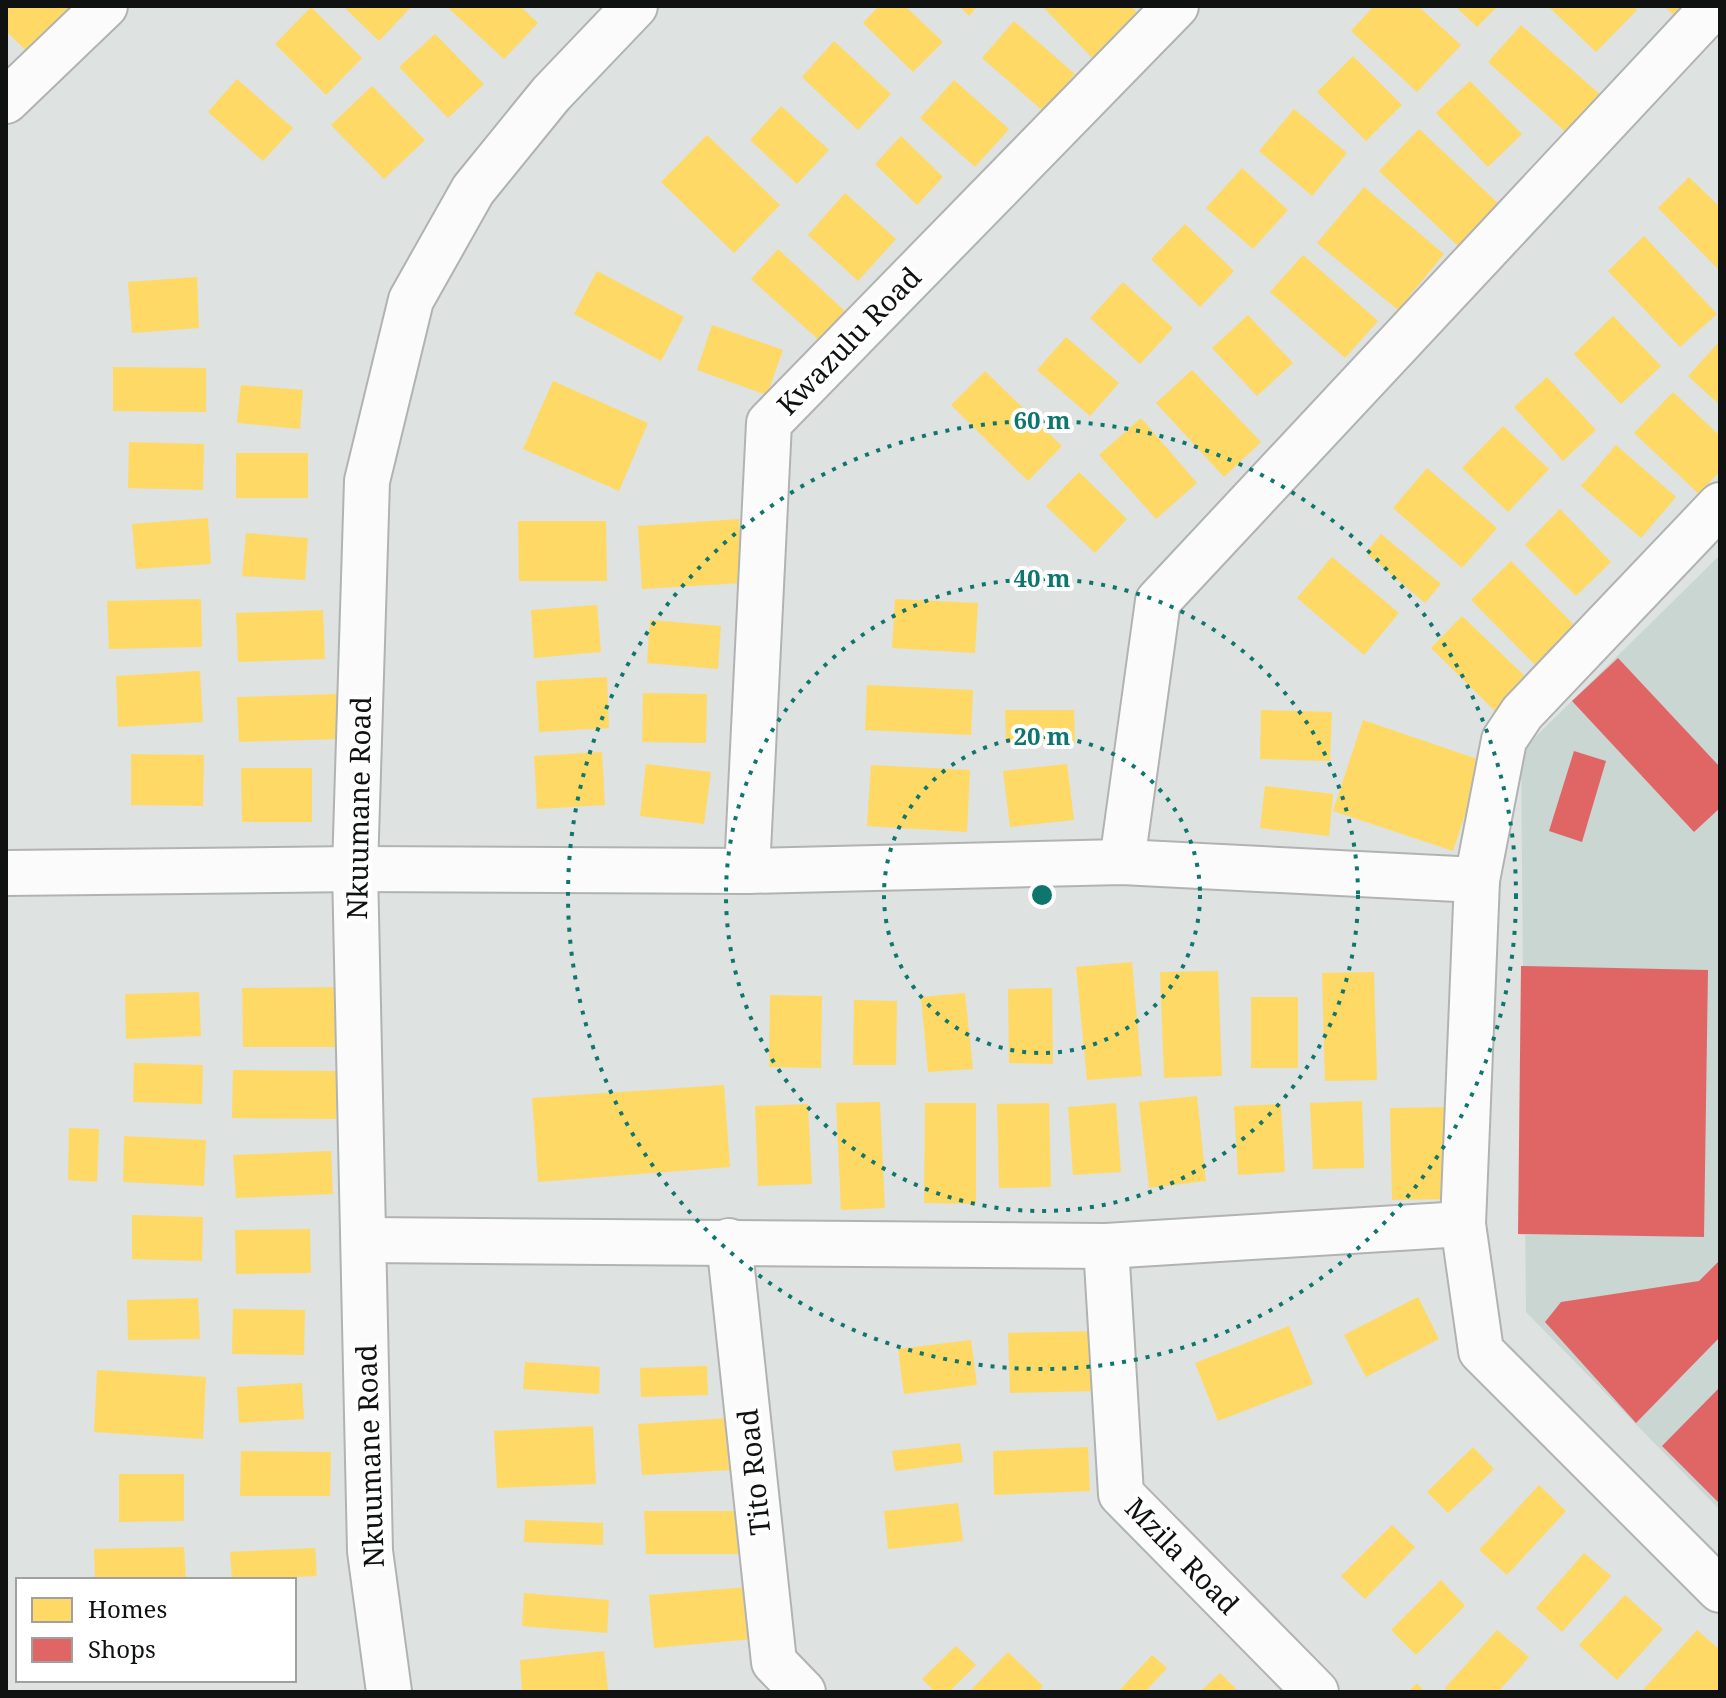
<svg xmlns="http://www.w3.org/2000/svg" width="1726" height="1698" viewBox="0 0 1726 1698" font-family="'Noto Serif',serif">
  <rect width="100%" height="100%" fill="#dee2e0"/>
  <!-- built -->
  <polygon fill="#cad6d2" points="1720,555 1720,1510 1526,1312 1521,751"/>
  <!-- homes -->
  <g fill="#ffd966">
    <polygon points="6,6 83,6 38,62 6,31"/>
    <polygon points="343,6 412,6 379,41"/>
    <polygon points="446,6 520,6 538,23 504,59"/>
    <polygon points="879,6 905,6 943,42 913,72 863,23"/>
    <polygon points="959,6 978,6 969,16"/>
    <polygon points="1042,6 1131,6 1146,22 1100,66"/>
    <polygon points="1374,6 1418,6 1461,45 1417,92 1351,31"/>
    <polygon points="1455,6 1498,6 1477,27"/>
    <polygon points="1548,6 1633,6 1637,10 1596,52"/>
    <polygon points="1664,6 1695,6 1681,22"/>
    <polygon points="311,7 362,58 326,95 275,44"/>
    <polygon points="1014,21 1075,74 1043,111 982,58"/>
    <polygon points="1521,25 1602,96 1569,135 1488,62"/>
    <polygon points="435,34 484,84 448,118 399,67"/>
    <polygon points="834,41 891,94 858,130 802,77"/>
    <polygon points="1353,56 1402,105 1366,141 1317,92"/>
    <polygon points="237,79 293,128 263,161 208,112"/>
    <polygon points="954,80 1009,129 975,167 920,118"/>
    <polygon points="1470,81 1522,134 1488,167 1436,113"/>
    <polygon points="372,86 425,140 384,179 331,125"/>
    <polygon points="781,106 829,150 797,184 750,140"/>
    <polygon points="1294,109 1347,153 1312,196 1259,151"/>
    <polygon points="1419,129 1500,205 1460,248 1379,171"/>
    <polygon points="707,135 780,205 734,253 661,182"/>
    <polygon points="901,136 943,177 917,205 875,164"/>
    <polygon points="1242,168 1288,210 1253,249 1206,208"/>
    <polygon points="1689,177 1720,207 1720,271 1658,208"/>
    <polygon points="1364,187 1444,254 1398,310 1317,243"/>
    <polygon points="845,193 896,239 858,281 808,235"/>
    <polygon points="1185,224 1234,271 1200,307 1151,259"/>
    <polygon points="1644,236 1717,314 1680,347 1608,271"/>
    <polygon points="778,249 847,313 821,342 751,279"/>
    <polygon points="1303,255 1378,321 1345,358 1270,292"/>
    <polygon points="597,271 684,317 661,361 574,314"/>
    <polygon points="197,277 199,328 132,333 128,282"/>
    <polygon points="1123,282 1173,328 1140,364 1090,318"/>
    <polygon points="1248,315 1293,363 1257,396 1212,348"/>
    <polygon points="1613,316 1661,366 1621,404 1574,354"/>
    <polygon points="712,325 783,350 767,395 697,370"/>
    <polygon points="1066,337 1119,383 1090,416 1037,370"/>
    <polygon points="1720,341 1720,405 1688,376"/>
    <polygon points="113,367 206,368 206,412 113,411"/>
    <polygon points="1192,370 1261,442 1224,477 1156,403"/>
    <polygon points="985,371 1062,446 1028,481 951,405"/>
    <polygon points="1547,377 1596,430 1563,461 1514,407"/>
    <polygon points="553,381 648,423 619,491 523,449"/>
    <polygon points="241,385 303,390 300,429 237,423"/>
    <polygon points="1673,392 1720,436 1720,471 1699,494 1634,433"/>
    <polygon points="1141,418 1197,483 1156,519 1099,455"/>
    <polygon points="1503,426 1549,469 1508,512 1462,468"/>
    <polygon points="129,442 204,444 203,490 128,488"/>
    <polygon points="1616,445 1676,497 1641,538 1581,486"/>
    <rect x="236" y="453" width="72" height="45"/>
    <polygon points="1427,468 1497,528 1462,568 1393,508"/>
    <polygon points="1079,472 1127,519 1095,553 1046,506"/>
    <polygon points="1560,509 1611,562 1576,596 1525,545"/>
    <polygon points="208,518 211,564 136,569 132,524"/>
    <polygon points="739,519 743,583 642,589 638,526"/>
    <polygon points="518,521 606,521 607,581 519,581"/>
    <polygon points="246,533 308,538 305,580 242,576"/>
    <polygon points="1381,534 1441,584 1425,603 1366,553"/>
    <polygon points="1332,557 1399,613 1364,655 1297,598"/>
    <polygon points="1511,561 1581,632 1542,672 1471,600"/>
    <polygon points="201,599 202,647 109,649 107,601"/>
    <polygon points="895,599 978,603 975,653 892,648"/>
    <polygon points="597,605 601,652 534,658 531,610"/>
    <polygon points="323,610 325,659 238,662 236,613"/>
    <polygon points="1462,616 1530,681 1498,714 1431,648"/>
    <polygon points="650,620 721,626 718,669 647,663"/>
    <polygon points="200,671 203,722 118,727 116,676"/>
    <polygon points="607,677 609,728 539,732 536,681"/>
    <polygon points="867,685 973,690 971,735 865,730"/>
    <polygon points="643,693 707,694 706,743 642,742"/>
    <polygon points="339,694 340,739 239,742 237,697"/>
    <polygon points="1005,710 1074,710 1075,743 1006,743"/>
    <polygon points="1261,710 1332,712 1330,761 1260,759"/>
    <polygon points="1363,720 1483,761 1453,851 1333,811"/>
    <polygon points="602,752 605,805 537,809 534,756"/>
    <polygon points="131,754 204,755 203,806 131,805"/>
    <polygon points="646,764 711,772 704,824 640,816"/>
    <polygon points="1067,764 1074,820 1010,827 1003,771"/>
    <polygon points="871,765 970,770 967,832 867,826"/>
    <polygon points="241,768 312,768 312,822 242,822"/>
    <polygon points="1265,786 1333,794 1329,836 1260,828"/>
    <polygon points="1132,962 1142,1076 1087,1080 1076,967"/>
    <polygon points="1218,971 1222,1076 1164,1078 1160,972"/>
    <polygon points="1374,972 1377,1080 1325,1081 1322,973"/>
    <polygon points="339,987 339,1047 243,1047 242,988"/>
    <polygon points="1052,988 1053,1064 1009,1063 1008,989"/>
    <polygon points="199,992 201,1036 126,1039 125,994"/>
    <polygon points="965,993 973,1069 928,1072 921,997"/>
    <polygon points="770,995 822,996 821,1068 769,1067"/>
    <rect x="1251" y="997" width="47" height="71"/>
    <polygon points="854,1000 897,1001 896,1065 853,1065"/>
    <polygon points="134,1063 203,1065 202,1104 133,1102"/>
    <polygon points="233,1070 337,1071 336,1119 232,1118"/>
    <polygon points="724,1085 730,1167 538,1182 532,1098"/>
    <polygon points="1197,1096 1206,1181 1149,1188 1139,1102"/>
    <polygon points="1362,1101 1364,1168 1313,1169 1310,1103"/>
    <polygon points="880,1102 885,1208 841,1210 836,1103"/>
    <polygon points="925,1103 976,1103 976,1204 924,1203"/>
    <polygon points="1049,1103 1051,1187 999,1188 997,1104"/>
    <polygon points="1116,1103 1121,1172 1073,1175 1068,1107"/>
    <polygon points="808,1104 812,1184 758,1186 755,1106"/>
    <polygon points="1281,1104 1285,1172 1238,1175 1234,1106"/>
    <polygon points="1448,1107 1450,1199 1392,1200 1390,1108"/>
    <polygon points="69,1128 99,1129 97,1182 68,1180"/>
    <polygon points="124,1136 206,1140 204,1186 123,1182"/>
    <polygon points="331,1151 333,1194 236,1198 233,1155"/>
    <polygon points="132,1215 203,1217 202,1261 132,1259"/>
    <polygon points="310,1229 311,1273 236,1274 235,1230"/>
    <polygon points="1418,1297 1439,1339 1366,1377 1344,1335"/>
    <polygon points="198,1298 200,1339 128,1340 127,1300"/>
    <polygon points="233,1309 305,1310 304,1355 232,1354"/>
    <polygon points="1289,1326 1313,1384 1218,1421 1195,1363"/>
    <polygon points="1101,1331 1102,1391 1010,1393 1008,1333"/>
    <polygon points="971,1340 977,1385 904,1394 898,1349"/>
    <polygon points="525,1362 600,1367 599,1394 523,1389"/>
    <polygon points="707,1366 708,1395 641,1397 640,1368"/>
    <polygon points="97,1370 206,1377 203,1439 94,1432"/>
    <polygon points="302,1383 304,1419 239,1423 237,1387"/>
    <polygon points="728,1418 732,1470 642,1475 638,1424"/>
    <polygon points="593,1426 596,1484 497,1488 494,1431"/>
    <polygon points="960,1443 963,1462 895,1471 892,1451"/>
    <polygon points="1088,1447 1090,1491 994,1495 993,1451"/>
    <polygon points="1473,1447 1494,1469 1448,1513 1427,1492"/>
    <polygon points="241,1451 331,1452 330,1496 240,1496"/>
    <polygon points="119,1474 184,1474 184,1521 119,1522"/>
    <polygon points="1539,1485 1566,1511 1507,1575 1479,1550"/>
    <polygon points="958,1503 963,1541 888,1549 884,1511"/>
    <polygon points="644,1511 740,1511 740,1554 646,1554"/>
    <polygon points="525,1520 603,1523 603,1545 524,1542"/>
    <polygon points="1392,1525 1415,1547 1365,1599 1341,1576"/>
    <polygon points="184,1547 186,1580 95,1580 94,1549"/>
    <polygon points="315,1548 317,1576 232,1580 230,1552"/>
    <polygon points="1584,1553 1611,1576 1562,1632 1536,1608"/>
    <polygon points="1441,1580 1465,1606 1416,1655 1391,1630"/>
    <polygon points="748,1587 753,1639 654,1648 649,1595"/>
    <polygon points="524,1593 609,1600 607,1633 522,1626"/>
    <polygon points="1625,1595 1663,1629 1617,1680 1579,1645"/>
    <rect x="294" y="1630" width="3" height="30"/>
    <polygon points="1497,1630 1529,1657 1498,1692 1449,1692 1445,1688"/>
    <polygon points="1697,1630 1720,1650 1720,1692 1641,1692"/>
    <polygon points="956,1646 976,1665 949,1692 935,1692 922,1679"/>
    <polygon points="604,1651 608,1690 522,1692 520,1660"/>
    <polygon points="1008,1652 1043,1686 1038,1692 969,1692"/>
    <polygon points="1152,1655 1167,1668 1145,1692 1118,1692"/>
    <polygon points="1220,1673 1239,1692 1200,1692"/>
    <polygon points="1417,1683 1425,1692 1408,1692"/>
  </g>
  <!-- shops -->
  <g fill="#e06666">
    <polygon points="1618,658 1720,767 1720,808 1694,832 1572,701"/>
    <polygon points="1574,751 1606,761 1582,842 1549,831"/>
    <polygon points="1521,966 1708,970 1704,1237 1518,1234"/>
    <polygon points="1720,1260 1720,1337 1636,1423 1545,1322 1561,1302 1699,1281"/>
    <polygon points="1720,1387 1720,1504 1662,1446"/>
  </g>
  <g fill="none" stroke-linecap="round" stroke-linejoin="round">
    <defs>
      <g id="minor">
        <polyline points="6,101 105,6"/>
        <polyline points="1720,505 1522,713 1504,740 1477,880 1463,1224 1481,1351 1720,1590"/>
        <polyline points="1122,862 1158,601 1714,6"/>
        <polyline points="747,871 769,423 1176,6"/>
        <polyline points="6,873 355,869 747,871 1122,862 1477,880"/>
        <polyline points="365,1240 1106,1246 1463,1224"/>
        <polyline points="729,1241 774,1662 803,1692"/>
        <polyline points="1106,1246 1121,1494 1316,1692"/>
        <polyline points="389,1692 370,1551 355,869 367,481 411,300 473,190 551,94 635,6"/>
      </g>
    </defs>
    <!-- minor casing -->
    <use href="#minor" stroke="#b0b3b2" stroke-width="48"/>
    <!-- minor -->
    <use href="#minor" stroke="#fafbfa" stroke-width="44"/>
  </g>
  <!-- distance rings -->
  <g fill="none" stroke="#0f766e" stroke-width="4" stroke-dasharray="4 8">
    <circle cx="1042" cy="895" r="158"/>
    <circle cx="1042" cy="895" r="316"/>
    <circle cx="1042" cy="895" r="474"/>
  </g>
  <g text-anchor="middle" stroke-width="8" stroke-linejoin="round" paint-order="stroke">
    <!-- street labels -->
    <g font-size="28" fill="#0f1211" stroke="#fff">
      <text transform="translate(849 341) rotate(-46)" y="10">Kwazulu Road</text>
      <text transform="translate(359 808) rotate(-89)" y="10">Nkuumane Road</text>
      <text transform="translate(370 1456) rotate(-92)" y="10">Nkuumane Road</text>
      <text transform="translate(754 1472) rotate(-96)" y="10">Tito Road</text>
      <text transform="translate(1182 1556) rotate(46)" y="10">Mzila Road</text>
    </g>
  </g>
  <circle cx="1042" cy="895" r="12" fill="#0f766e" stroke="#fff" stroke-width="4"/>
  <g font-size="24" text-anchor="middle" font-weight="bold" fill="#0f766e" stroke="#fff" stroke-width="8" stroke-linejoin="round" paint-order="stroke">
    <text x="1042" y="429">60 m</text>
    <text x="1042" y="587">40 m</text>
    <text x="1042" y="745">20 m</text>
  </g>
  <!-- border -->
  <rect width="1726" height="1698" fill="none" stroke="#0f1211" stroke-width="16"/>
  <!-- legend -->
  <rect x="16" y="1578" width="280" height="104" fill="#ffffff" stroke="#9fa0a0" stroke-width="2"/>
  <rect x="32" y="1598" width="40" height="24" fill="#ffd966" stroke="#9fa0a0" stroke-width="2"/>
  <text x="88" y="1618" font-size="24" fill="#0f1211">Homes</text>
  <rect x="32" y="1638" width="40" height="24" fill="#e06666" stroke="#9fa0a0" stroke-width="2"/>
  <text x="88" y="1658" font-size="24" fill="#0f1211">Shops</text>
</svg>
